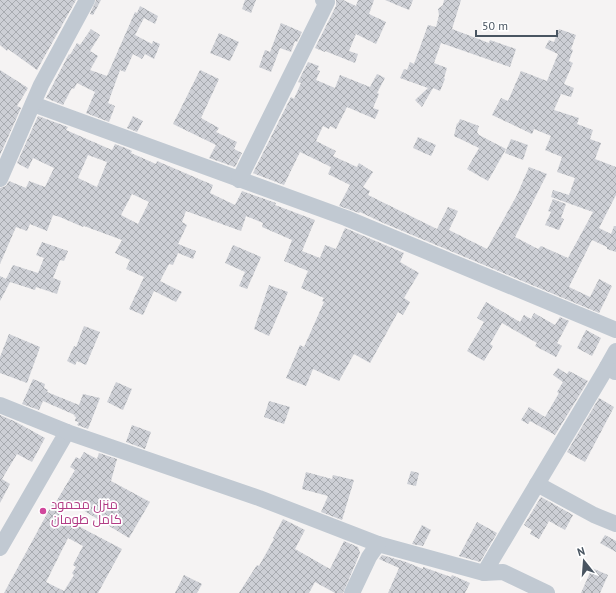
<svg xmlns="http://www.w3.org/2000/svg" width="616" height="593" viewBox="0 0 616 593" font-family="'PT Sans',Cairo,sans-serif">
  <defs>
    <pattern id="building-cross-hatch" width="8" height="8" patternUnits="userSpaceOnUse"><rect width="8" height="8" fill="#cdcfd5"/><path d="M0 0l8 8M0 8l8-8" fill="none" stroke="#a8abb0"/></pattern>
  </defs>
  <rect width="100%" height="100%" fill="#f5f3f3"/>
  <!-- building -->
  <g fill="url(#building-cross-hatch)" fill-rule="evenodd">
    <polygon points="0,0 76,0 37,70 8,49 7,51 0,45"/>
    <polygon points="96,0 101,0 93,15 90,14"/>
    <polygon points="245,0 256,0 251,13 242,9"/>
    <polygon points="336,0 343,0 356,6 358,0 374,0 369,14 386,22 376,44 356,34 349,51 358,54 355,63 325,51 325,52 315,48 336,6"/>
    <polygon points="385,0 413,0 409,10"/>
    <polygon points="444,0 461,0 452,29 489,43 490,40 516,49 510,67 441,43 434,63 447,68 444,78 445,79 440,91 433,88 422,107 415,100 428,88 400,78 404,69 407,70 410,62 414,64 428,25 436,27 439,15 438,9 443,5"/>
    <polygon points="140,6 158,16 155,24 144,18 135,35 152,44 153,41 160,44 154,59 145,54 142,59 133,54 125,72 120,70 108,103 115,106 109,122 86,113 95,92 77,83 74,89 72,88 63,105 46,98 69,54 70,55 77,43 80,45 91,29 100,35 90,51 98,56 90,70 107,76 135,12 137,13"/>
    <polygon points="281,23 302,32 297,42 295,41 291,52 280,48 271,72 259,67 265,50 270,52"/>
    <polygon points="559,29 576,35 571,49 573,50 569,61 573,63 564,84 574,88 571,97 561,94 554,110 579,118 577,124 593,130 590,139 601,143 595,159 616,167 616,195 599,228 611,234 614,226 616,226 616,252 607,249 607,247 592,240 569,287 590,297 599,279 612,286 599,313 381,222 360,212 359,213 339,206 350,185 328,174 331,167 300,152 284,185 253,173 291,97 294,99 301,83 298,82 308,62 319,66 317,70 320,71 316,80 335,88 340,75 370,87 377,74 385,78 377,93 379,94 373,108 379,110 375,119 347,107 336,129 330,126 329,129 323,126 316,141 336,151 333,156 357,167 359,163 373,172 363,187 370,191 368,195 437,229 448,207 458,211 449,230 487,249 517,195 529,167 547,174 515,237 538,249 541,246 568,258 593,212 551,197 553,190 569,195 575,178 557,172 562,157 545,150 551,136 534,129 532,134 492,115 501,98 508,101 521,71 547,81 558,54 545,48 549,40 554,42"/>
    <polygon points="219,33 239,42 230,61 210,53"/>
    <polygon points="0,70 28,88 17,106 21,108 0,155"/>
    <polygon points="200,70 219,79 201,118 219,128 216,132 237,142 234,149 242,153 235,167 209,158 216,145 173,124"/>
    <path d="M38,116L68,127L66,130L112,150L115,144L128,149L132,151L131,153L156,164L157,161L213,185L210,193L235,205L242,191L276,203L275,205L315,220L302,251L320,258L325,245L336,249L345,228L404,253L400,262L419,273L404,298L410,302L403,315L398,312L370,363L354,354L339,381L313,369L306,386L286,378L300,345L304,347L324,302L322,301L324,298L301,288L308,271L284,261L292,240L262,227L263,223L246,216L241,231L186,211L182,222L187,225L178,244L196,251L193,259L178,253L173,265L169,264L160,281L182,292L176,302L154,291L143,315L129,309L144,277L126,269L130,260L115,253L122,240L84,226L83,227L60,217L53,215L47,231L30,224L27,231L16,227L0,264V188L6,186L9,181L26,188L29,181L45,187L54,168L33,158L28,169L17,163ZM88,155L107,162L97,187L78,178ZM132,194L149,202L138,224L121,215Z"/>
    <polygon points="133,116 143,121 137,132 127,128"/>
    <polygon points="460,119 479,126 477,132 479,135 506,149 488,181 467,169 479,148 454,136 457,123 458,124"/>
    <polygon points="418,137 436,145 431,156 413,148"/>
    <polygon points="511,139 528,145 523,160 505,153"/>
    <polygon points="553,199 566,204 561,218 564,219 559,230 545,225 551,212 548,211"/>
    <polygon points="42,242 68,251 64,261 60,260 53,278 61,281 57,294 36,287 35,290 10,282 0,301 0,276 6,279 13,265 38,273 44,258 36,255"/>
    <polygon points="233,245 261,257 247,289 239,286 245,272 225,263"/>
    <polygon points="269,285 288,292 269,336 254,329"/>
    <polygon points="486,302 520,322 524,315 531,319 534,313 555,325 560,317 569,321 557,343 562,346 556,357 535,346 537,343 502,323 490,344 493,346 484,361 467,351 484,322 477,318"/>
    <polygon points="84,326 100,332 86,365 77,361 75,365 67,361 74,346 76,347"/>
    <polygon points="586,330 601,338 592,356 577,348"/>
    <polygon points="9,334 40,347 27,383 0,373 0,357"/>
    <polygon points="558,368 567,374 569,371 588,381 555,435 530,421 528,424 521,420 529,407 545,417 559,393 557,392 563,382 553,375"/>
    <polygon points="33,379 45,384 44,388 48,390 47,392 79,405 83,394 100,398 88,429 77,425 79,422 75,421 76,417 74,416 75,415 43,401 39,410 22,404"/>
    <polygon points="116,382 132,389 123,410 107,402"/>
    <polygon points="599,398 614,407 585,462 567,452"/>
    <polygon points="269,401 290,407 284,424 264,417"/>
    <polygon points="0,415 16,422 45,438 32,462 17,454 2,479 10,484 0,503"/>
    <polygon points="132,425 151,432 145,449 126,442"/>
    <path d="M84,452L97,459L99,453L117,459L111,481L150,502L129,538L68,501L59,516L122,549L98,593H4L54,501L56,502L75,470L70,467L76,457L80,459ZM68,538L83,546L73,565L76,567L72,573L74,575L64,591L46,582Z"/>
    <polygon points="411,471 419,473 416,486 407,484"/>
    <polygon points="306,472 332,479 333,475 354,480 342,520 321,512 328,496 302,489"/>
    <polygon points="541,497 573,515 565,530 549,521 539,539 530,534 532,530 524,525"/>
    <polygon points="283,519 305,530 295,549 330,569 344,541 358,547 360,553 343,593 335,593 315,582 309,593 239,593 257,565 259,566 274,539 273,538"/>
    <polygon points="477,522 497,533 480,562 459,556"/>
    <polygon points="422,525 431,530 423,546 412,544"/>
    <polygon points="605,535 616,541 616,552 600,543"/>
    <polygon points="382,555 406,562 423,569 423,567 451,577 452,575 470,583 465,593 388,593 399,568 379,559"/>
    <polygon points="592,568 608,575 600,593 581,593"/>
    <polygon points="184,575 202,584 197,593 175,593"/>
  </g>
  <g fill="none" stroke-linecap="round" stroke-linejoin="round">
    <!-- minor -->
    <g stroke="#c1c9d2" stroke-width="16">
      <polyline points="33,104 346,218 616,330"/>
      <polyline points="0,179 41,85 87,0"/>
      <polyline points="239,180 327,2 323,0"/>
      <polyline points="615,372 607,367 616,351"/>
      <polyline points="0,405 67,432 0,548"/>
      <polyline points="67,432 259,498 378,544 484,573"/>
      <polyline points="537,484 594,515 616,524"/>
      <polyline points="352,593 369,557 378,544"/>
      <polyline points="547,593 503,572 484,573 607,367"/>
    </g>
  </g>
  <!-- markers -->
  <circle fill="#d1479c" stroke="#fff" stroke-width="1.5" cx="43" cy="511" r="4"/>
  <g text-anchor="middle" stroke-width="3.5" stroke-linejoin="round" paint-order="stroke">
    <!-- hotel labels -->
    <g font-size="13" fill="#b23c85" stroke="#fff" text-anchor="start">
      <text x="51" y="509">منزل محمود<tspan x="51" dy="15">كامل طومان</tspan></text>
    </g>
  </g>
  <!-- north arrow -->
  <g transform="translate(584 561) rotate(343)" stroke="#ffffff" stroke-width="3" paint-order="stroke">
  <path d="M0-3L7 15L0 10L-7 15Z" fill="#495561"/>
  <text y="-6" font-size="11" font-weight="bold" text-anchor="middle" fill="#495561">N</text>
  </g>
  <!-- scale -->
  <path d="M476 30v6h81v-6" fill="none" stroke="#495561" stroke-width="2"/>
  <text x="482" y="30" font-size="12" fill="#495561" stroke="#ffffff" stroke-width="3" paint-order="stroke">50 m</text>
</svg>
